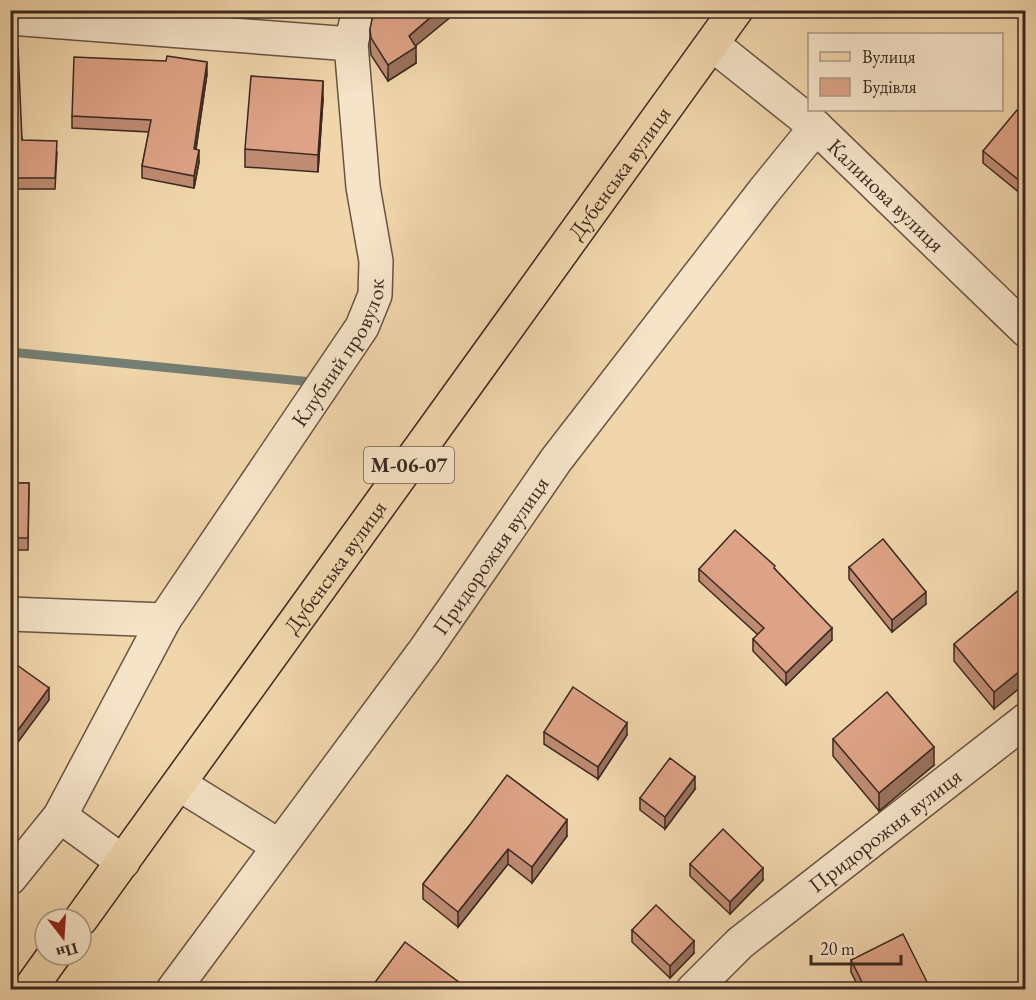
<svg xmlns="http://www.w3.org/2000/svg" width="1036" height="1000" viewBox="0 0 1036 1000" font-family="'EB Garamond',serif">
  <rect width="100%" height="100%" fill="#f1d6ac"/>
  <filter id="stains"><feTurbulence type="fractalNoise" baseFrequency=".00333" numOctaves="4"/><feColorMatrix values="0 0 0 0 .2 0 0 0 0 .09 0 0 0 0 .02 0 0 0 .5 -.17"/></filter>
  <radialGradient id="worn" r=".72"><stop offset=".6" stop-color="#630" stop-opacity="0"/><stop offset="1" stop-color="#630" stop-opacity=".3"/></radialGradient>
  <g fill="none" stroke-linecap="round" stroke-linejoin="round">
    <!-- stream -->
    <polyline stroke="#757f74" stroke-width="9" points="10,352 312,382"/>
    <defs>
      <g id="minor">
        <polyline points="10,18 351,44"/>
        <path id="s1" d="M712,44L816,127L1026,330"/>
        <polyline points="10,614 164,620"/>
        <polyline points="179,784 279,846"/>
        <polyline points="60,816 123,862"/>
        <path id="s2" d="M10,878L60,816L164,620L362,327L375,295L376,261L363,187L351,44L359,10"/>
        <path id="s3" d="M173,990L425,650L556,460L764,191L816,127"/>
        <path id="s4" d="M693,990L740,943L1026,720"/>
      </g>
      <g id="primary">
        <path id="s5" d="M81,919L736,10"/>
        <polyline points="29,990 54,955"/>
      </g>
    </defs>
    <!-- minor casing -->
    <use href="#minor" stroke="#685443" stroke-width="36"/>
    <!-- primary casing -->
    <use href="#primary" stroke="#3b2820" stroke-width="36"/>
    <!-- minor -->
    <use href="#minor" stroke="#f6e4c9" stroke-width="33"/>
    <!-- primary -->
    <use href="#primary" stroke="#f1d6ac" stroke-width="33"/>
  </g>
  <!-- wall -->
  <g fill="#bf8c73" stroke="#3b2820" stroke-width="1.5">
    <polygon points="385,10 459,10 415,46 416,63 388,81 371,55 370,45 370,29"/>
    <polygon points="10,48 22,140 57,152 55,189 10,189"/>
    <polygon points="207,74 196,150 199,162 194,188 142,178 142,166 149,132 72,128 72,116"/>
    <polygon points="323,99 318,172 245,167 245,149"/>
    <polygon points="1026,117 1026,198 983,163 983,151"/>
    <polygon points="10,483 29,483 28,550 10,550"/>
    <polygon points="849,567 926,604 892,632 849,579"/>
    <polygon points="699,569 775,569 832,640 786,685 753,651 753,639 758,635 699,581"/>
    <polygon points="1026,584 994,709 954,661 954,644"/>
    <polygon points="544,732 627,735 598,779 544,744"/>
    <polygon points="833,739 934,765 879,811 833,756"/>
    <polygon points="695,789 665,829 640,810 640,798"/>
    <polygon points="469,826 567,836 532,883 508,864 458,927 423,899 423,884"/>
    <polygon points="690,864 763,880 730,914 690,876"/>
    <polygon points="632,930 694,953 670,978 632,942"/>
    <polygon points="851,960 931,990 860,990 851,972"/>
  </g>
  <!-- shaded-wall -->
  <g fill="#9b725e" stroke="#3b2820" stroke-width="1.5">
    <polygon points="439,10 459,10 413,48 416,47 416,63 388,81 388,65 409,36"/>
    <polygon points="207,62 207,74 194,161 194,149"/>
    <polygon points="323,81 323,99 318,172 318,155"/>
    <polygon points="199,150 199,162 194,188 194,176"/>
    <polygon points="926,592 926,604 892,632 892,620"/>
    <polygon points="832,628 832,640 786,685 786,673"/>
    <polygon points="1026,666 1026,683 994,709 994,692"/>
    <polygon points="49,688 49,700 10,753 10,741"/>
    <polygon points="627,723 627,735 598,779 598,767"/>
    <polygon points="934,747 934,765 879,811 879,793"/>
    <polygon points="695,777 695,789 665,829 665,817"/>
    <polygon points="567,820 567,836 532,883 532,867"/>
    <polygon points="508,849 508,864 458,927 458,912"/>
    <polygon points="763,868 763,880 730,914 730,902"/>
    <polygon points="694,941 694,953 670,978 670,966"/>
  </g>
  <!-- building -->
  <g fill="#dea386" stroke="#3b2820" stroke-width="1.5">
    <polygon points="385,10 439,10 409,36 416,47 388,65 371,38 370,29 372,19"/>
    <polygon points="10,48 18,48 22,140 57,141 55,178 10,178"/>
    <polygon points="167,56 207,62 194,149 199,150 194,176 142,166 151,120 72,116 74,57 166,61"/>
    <polygon points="251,76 323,81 318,155 245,149"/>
    <polygon points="1017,110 1026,117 1026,186 983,151"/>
    <polygon points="10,483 29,483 28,538 10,538"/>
    <polygon points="735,530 775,566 774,568 832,628 786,673 753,639 764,628 699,569"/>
    <polygon points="883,539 926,592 892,620 849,567"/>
    <polygon points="1026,584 1026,666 994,692 954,644"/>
    <polygon points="10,660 49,688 10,741"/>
    <polygon points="573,687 627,723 598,767 544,732"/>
    <polygon points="887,692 934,747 879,793 833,739"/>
    <polygon points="670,758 695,777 665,817 640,798"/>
    <polygon points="507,775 567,820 532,867 508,849 458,912 423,884 469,826"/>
    <polygon points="723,829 763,868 730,902 690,864"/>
    <polygon points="656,905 694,941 670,966 632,930"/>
    <polygon points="903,934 931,990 866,990 851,960"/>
    <polygon points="405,942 460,983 455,990 370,989"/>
  </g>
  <g text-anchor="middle" stroke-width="5" stroke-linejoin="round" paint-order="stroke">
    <!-- shield labels -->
    <rect fill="#f6e4c9" stroke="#736053" stroke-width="1.5" x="364" y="447" width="90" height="36" rx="4.5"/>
    <g font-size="21" font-weight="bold" fill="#3b2820">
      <text x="409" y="472">М-06-07</text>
    </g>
    <!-- street labels -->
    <g font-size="22" fill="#3b2820" stroke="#f6e4c9">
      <text dy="8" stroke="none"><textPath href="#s5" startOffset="920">Дубенська вулиця</textPath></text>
      <text dy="8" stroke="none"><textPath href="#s1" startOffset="231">Калинова вулиця</textPath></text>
      <text dy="8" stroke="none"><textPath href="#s2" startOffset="622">Клубний провулок</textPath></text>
      <text dy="8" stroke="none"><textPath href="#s3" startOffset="538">Придорожня вулиця</textPath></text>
      <text dy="8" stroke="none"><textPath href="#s5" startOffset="434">Дубенська вулиця</textPath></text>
      <text dy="8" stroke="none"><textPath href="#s4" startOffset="250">Придорожня вулиця</textPath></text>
    </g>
  </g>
  <!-- margin -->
  <rect width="1036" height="1000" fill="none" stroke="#f1d6ac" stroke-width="36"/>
  <rect x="12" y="12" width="1012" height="976" fill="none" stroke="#3b2820" stroke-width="3"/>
  <rect x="18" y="18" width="1000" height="964" fill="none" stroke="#3b2820" stroke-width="1.5"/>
  <!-- legend -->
  <rect x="808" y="33" width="195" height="78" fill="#f6e4c9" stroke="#ab9985" stroke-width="1.5"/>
  <rect x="820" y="52" width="30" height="9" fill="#f1d6ac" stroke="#ab9985" stroke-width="1.5"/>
  <text x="862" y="63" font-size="18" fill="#3b2820">Вулиця</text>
  <rect x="820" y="78" width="30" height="18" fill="#dea386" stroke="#ab9985" stroke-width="1.5"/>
  <text x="862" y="93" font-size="18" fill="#3b2820">Будівля</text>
  <!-- north arrow -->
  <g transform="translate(63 937) rotate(163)"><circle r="28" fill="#f6e4c9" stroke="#ab9985" stroke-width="1.5"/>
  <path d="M0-4.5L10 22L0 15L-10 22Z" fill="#8f2418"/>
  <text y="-9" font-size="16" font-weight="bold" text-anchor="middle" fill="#3b2820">Пн</text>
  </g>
  <!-- scale -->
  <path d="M811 955v9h90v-9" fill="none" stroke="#3b2820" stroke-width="3"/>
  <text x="820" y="955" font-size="18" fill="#3b2820" stroke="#f6e4c9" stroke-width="4.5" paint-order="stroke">20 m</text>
  <rect width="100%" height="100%" filter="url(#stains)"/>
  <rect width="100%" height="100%" fill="url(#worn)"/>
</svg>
